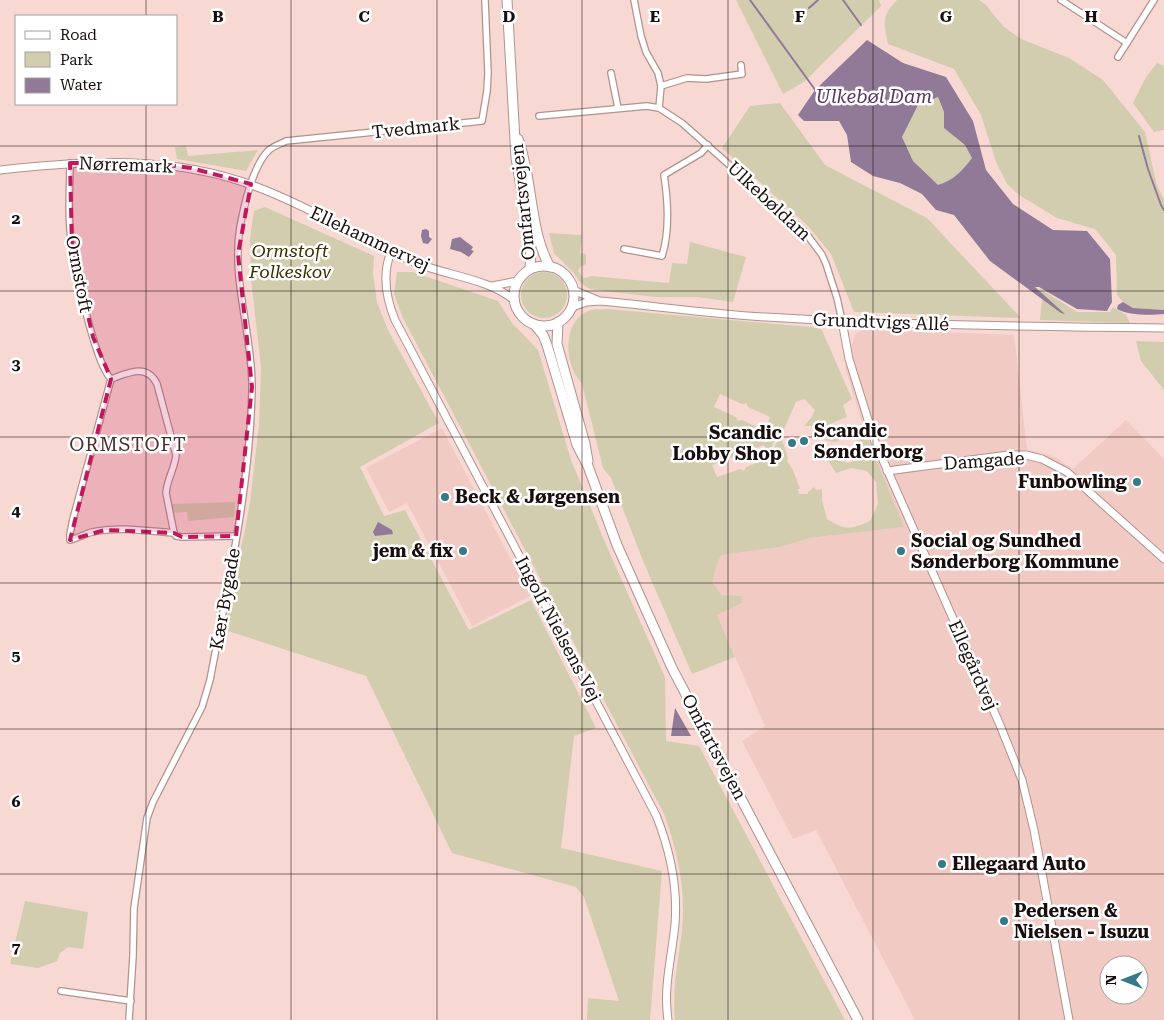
<svg xmlns="http://www.w3.org/2000/svg" width="1164" height="1020" viewBox="0 0 1164 1020" font-family="'Roboto Serif',serif">
  <rect width="100%" height="100%" fill="#f8d8d3"/>
  <!-- built -->
  <g fill="#f2cac4" fill-rule="evenodd">
    <path d="M865,329L1014,335L1027,449L1055,457L1073,469L1126,420L1164,459V1020H915L816,830L793,839L742,741L765,726L717,615L742,603L722,595L713,583L715,570L721,555L780,547L810,538L903,527L865,433L845,367L855,334ZM1109,965H1139V995H1109Z"/>
    <polygon points="442,428 530,596 472,626 407,503 389,512 366,468"/>
  </g>
  <!-- green -->
  <g fill="#d3cdaf">
    <polygon points="736,0 879,0 881,6 804,82 783,94"/>
    <path d="M897,0H979L985,4L1003,26L1021,39L1069,58L1103,80L1145,132L1157,186L1164,199V310L1133,308L1123,302L1117,295L1116,255L1095,229L1057,218L1019,195L1007,184L996,162L981,115L954,69L888,44C883,23 882,15 897,0Z"/>
    <polygon points="1157,63 1164,66 1164,130 1154,132 1133,103 1146,77"/>
    <path d="M938,97L944,112V128L965,145L972,158C962,171 954,180 938,186L913,161L902,137L918,105Z"/>
    <polygon points="780,103 825,165 927,218 1021,318 854,312 831,254 808,226 722,148 750,106"/>
    <polygon points="186,146 188,156 258,150 246,171 177,159 175,147"/>
    <polygon points="265,207 374,256 373,273 377,302 388,330 439,423 360,467 384,516 405,510 469,630 531,600 596,728 574,736 561,848 662,871 650,1020 587,1020 588,998 619,1001 584,897 576,887 452,853 366,676 225,630 237,562 244,535 250,502 259,425 261,367 251,280 250,238 254,211"/>
    <polygon points="549,233 582,235 580,253 586,254 586,264 580,267 578,271 583,278 586,278 591,276 669,283 672,263 687,264 690,242 746,257 733,302 697,297 656,297 595,290 588,288 580,282 574,273 554,253"/>
    <path d="M397,272H413L498,301L512,323L538,350L571,460L607,547L665,677L666,741L699,746L845,1020H675C672,989 678,961 682,931C686,890 678,852 664,814L403,318L394,294Z"/>
    <circle cx="544" cy="295" r="23"/>
    <polygon points="1039,288 1077,312 1110,312 1113,307 1126,315 1130,323 1040,320 1042,300"/>
    <path d="M607,309L821,328L852,399L843,405L847,417L825,426H804L811,418L815,410L804,399L796,402L781,436H778L774,425L768,422L770,417L748,407L746,403L742,404L720,394L714,407L736,417L738,421L742,420L764,430L767,425L772,427L776,438L771,448L766,450L764,445L741,454L737,452L735,456L712,465L717,477L740,469L744,471L746,467L769,458L767,453L773,450L778,440H782L788,458L787,461L793,470L800,489H798L799,494H808V492L814,487L816,490L822,489V500L827,519C844,530 851,530 870,521L878,504L876,482L867,471L851,468L836,473L821,449L831,446L837,460L849,463L857,459L860,450L856,438C847,433 844,436 836,442L824,440L853,428L865,433L904,527L810,538L780,547L721,555L715,570L713,583L722,595L741,596L742,603L717,615L735,657L692,674L643,561L611,478L603,468L582,384C580,381 577,378 575,374C564,354 565,318 591,310C596,309 602,310 607,309Z"/>
    <polygon points="1136,341 1164,342 1164,390 1141,361"/>
    <polygon points="235,502 234,517 188,521 187,512 171,513 170,504"/>
    <polygon points="25,901 88,912 83,949 68,947 60,953 57,961 38,968 10,964"/>
  </g>
  <!-- water -->
  <g fill="#917998" fill-rule="evenodd">
    <path d="M867,40L903,63L946,77L973,121L986,170L1013,204L1053,230L1087,231L1110,259L1112,302L1107,311L1077,309L1039,287H1035L1065,314L1061,313L990,261L954,215L936,210L922,194L900,183L873,176L851,162L847,135L839,121H804L798,115L815,90ZM938,97L944,112V128L965,145L972,158C962,171 954,180 938,185L913,161L902,137L918,105Z"/>
    <polygon points="426,229 429,231 429,237 432,239 428,244 423,243 421,236 422,230"/>
    <polygon points="460,237 473,247 471,250 474,251 469,257 461,252 450,249 452,239"/>
    <path d="M1123,302L1133,308L1164,310V314C1151,315 1129,316 1117,309L1118,305Z"/>
    <polygon points="378,522 392,530 393,534 375,536 373,532"/>
    <polygon points="675,708 691,736 671,736"/>
  </g>
  <g fill="none" stroke-linecap="round" stroke-linejoin="round">
    <!-- stream -->
    <g stroke="#917998" stroke-width="2">
      <polyline points="750,0 816,91"/>
      <polyline points="843,0 861,25"/>
      <polyline points="809,8 818,0"/>
      <polyline points="1139,136 1148,169 1161,205 1164,210"/>
    </g>
    <defs>
      <g id="minor">
        <polyline points="634,0 641,36 646,52 658,73 661,86 659,108"/>
        <polyline points="1061,0 1127,43"/>
        <polyline points="1118,57 1154,0"/>
        <polyline points="611,73 618,108"/>
        <polyline points="661,86 687,78 706,79 742,74 741,65"/>
        <polyline points="539,116 647,106 659,108 682,123 805,232 822,255 826,264 837,298 842,321"/>
        <path d="M70,163C70,185 68,207 70,229C72,257 94,362 111,379C128,373 147,363 157,384L176,455C175,468 167,479 166,493L174,533L176,536L182,537L236,536"/>
        <path d="M624,249L662,256C670,231 668,201 664,175L701,153L708,145"/>
        <path d="M111,379L73,519L70,534V540C78,538 85,534 92,532C118,526 148,531 174,533"/>
        <polyline points="61,991 131,1001"/>
        <path d="M129,1020L133,956L134,908L147,818L153,802L202,707L210,680C228,584 250,487 252,389C253,336 231,279 240,227C244,206 253,165 269,150C273,146 281,144 286,141L482,121L487,91L488,73L485,0"/>
      </g>
      <g id="tertiary">
        <path d="M0,170C87,160 174,155 257,187C311,207 361,239 414,262C446,276 489,278 515,301"/>
        <path d="M391,252C382,274 386,298 395,320L656,815C670,850 678,886 675,924C672,957 663,986 668,1020"/>
        <polyline points="492,286 518,281"/>
        <polyline points="573,290 597,300"/>
        <path d="M572,307L587,302L600,301C655,306 710,314 766,317C898,325 1031,327 1164,328"/>
        <polyline points="842,321 849,359 875,442 1000,725 1022,780 1034,830 1069,1020"/>
        <polyline points="887,471 1008,455 1026,455 1042,459 1067,472 1164,559"/>
      </g>
      <circle id="primary" cx="544" cy="296" r="30"/>
      <g id="trunk">
        <polyline points="507,0 516,158 531,245 530,269"/>
        <path d="M518,139C533,179 529,230 550,267"/>
        <polyline points="558,322 557,344 585,444 588,461"/>
        <polyline points="534,324 543,335 547,345 577,445 588,466 617,545 672,668 858,1020"/>
      </g>
    </defs>
    <!-- minor casing -->
    <use href="#minor" stroke="#b0928e" stroke-width="8"/>
    <!-- tertiary casing -->
    <use href="#tertiary" stroke="#b0928e" stroke-width="9"/>
    <!-- primary casing -->
    <use href="#primary" stroke="#b0928e" stroke-width="11"/>
    <!-- trunk casing -->
    <use href="#trunk" stroke="#b0928e" stroke-width="11"/>
    <!-- minor -->
    <use href="#minor" stroke="#fff" stroke-width="5.5"/>
    <!-- tertiary -->
    <use href="#tertiary" stroke="#fff" stroke-width="7"/>
    <!-- primary -->
    <use href="#primary" stroke="#fff" stroke-width="9"/>
    <!-- trunk -->
    <use href="#trunk" stroke="#fff" stroke-width="9"/>
  </g>
  <!-- marked area -->
  <path fill="#c2185b" fill-opacity="0.2" stroke="#c2185b" stroke-width="4" stroke-dasharray="10 6" stroke-linejoin="round" d="M70,163L159,164L191,168L251,184L238,254L252,387L236,536L182,537L174,533L105,530L70,540L111,379L93,337L72,248Z"/>
  <!-- grid -->
  <path fill="none" stroke="#190e0d" stroke-width="1" stroke-opacity="0.55" d="M146,0V16M291,0V1020M437,0V1020M582,0V1020M728,0V1020M873,0V1020M1019,0V1020M146,104V1020M0,146H1164M0,291H1164M0,437H1164M0,583H1164M0,729H1164M0,874H1164"/>
  <!-- markers -->
  <g fill="#367a89" stroke="#fff" stroke-width="2">
    <circle cx="804" cy="441" r="5"/>
    <circle cx="792" cy="443" r="5"/>
    <circle cx="1137" cy="482" r="5"/>
    <circle cx="445" cy="497" r="5"/>
    <circle cx="463" cy="551" r="5"/>
    <circle cx="901" cy="551" r="5"/>
    <circle cx="942" cy="864" r="5"/>
    <circle cx="1004" cy="921" r="5"/>
  </g>
  <g text-anchor="middle" stroke-width="5" stroke-linejoin="round" paint-order="stroke">
    <!-- street labels -->
    <g font-size="18" fill="#190e0d" stroke="#fff">
      <text transform="translate(416 128) rotate(-6)" y="6">Tvedmark</text>
      <text transform="translate(126 165) rotate(2)" y="6">Nørremark</text>
      <text transform="translate(769 201) rotate(43)" y="6">Ulkebøldam</text>
      <text transform="translate(523 202) rotate(-96)" y="6">Omfartsvejen</text>
      <text transform="translate(370 239) rotate(25)" y="6">Ellehammervej</text>
      <text transform="translate(79 274) rotate(79)" y="6">Ormstoft</text>
      <text transform="translate(881 322) rotate(2)" y="6">Grundtvigs Allé</text>
      <text transform="translate(984 461) rotate(-4)" y="6">Damgade</text>
      <text transform="translate(225 599) rotate(-80)" y="6">Kær Bygade</text>
      <text transform="translate(558 629) rotate(62)" y="6">Ingolf Nielsens Vej</text>
      <text transform="translate(973 665) rotate(66)" y="6">Ellegårdvej</text>
      <text transform="translate(714 747) rotate(62)" y="6">Omfartsvejen</text>
    </g>
    <!-- park labels -->
    <g font-size="18" font-style="italic" fill="#3a3000" stroke="#fff">
      <text x="290" y="257">Ormstoft<tspan x="290" dy="21">Folkeskov</tspan></text>
    </g>
    <!-- poi labels -->
    <g font-size="18" font-weight="bold" fill="#190e0d" stroke="#fff" text-anchor="start">
      <text x="814" y="437">Scandic<tspan x="814" dy="21">Sønderborg</tspan></text>
      <text x="782" y="439" text-anchor="end">Scandic<tspan x="782" dy="21">Lobby Shop</tspan></text>
      <text x="1127" y="488" text-anchor="end">Funbowling</text>
      <text x="455" y="503">Beck &amp; Jørgensen</text>
      <text x="911" y="547">Social og Sundhed<tspan x="911" dy="21">Sønderborg Kommune</tspan></text>
      <text x="453" y="557" text-anchor="end">jem &amp; fix</text>
      <text x="952" y="870">Ellegaard Auto</text>
      <text x="1014" y="917">Pedersen &amp;<tspan x="1014" dy="21">Nielsen - Isuzu</tspan></text>
    </g>
    <!-- water labels -->
    <g font-size="19" font-style="italic" fill="#593662" stroke="#fff">
      <text x="874" y="103">Ulkebøl Dam</text>
    </g>
    <!-- neighbourhood labels -->
    <g font-size="19" letter-spacing="1" fill="#48302d" stroke="#fff">
      <text x="128" y="451">ORMSTOFT</text>
    </g>
  </g>
  <g font-size="16" text-anchor="middle" font-weight="bold" fill="#190e0d" stroke="#fff" stroke-width="5" stroke-linejoin="round" paint-order="stroke">
    <text x="218" y="22">B</text>
    <text x="364" y="22">C</text>
    <text x="509" y="22">D</text>
    <text x="655" y="22">E</text>
    <text x="800" y="22">F</text>
    <text x="946" y="22">G</text>
    <text x="1091" y="22">H</text>
    <text x="16" y="224">2</text>
    <text x="16" y="370">3</text>
    <text x="16" y="516">4</text>
    <text x="16" y="661">5</text>
    <text x="16" y="807">6</text>
    <text x="16" y="953">7</text>
  </g>
  <!-- legend -->
  <rect x="15" y="15" width="162" height="90" fill="#ffffff" stroke="#a39f9e"/>
  <rect x="25" y="31" width="25" height="8" fill="#ffffff" stroke="#a39f9e"/>
  <text x="60" y="40" font-size="15" fill="#190e0d">Road</text>
  <rect x="25" y="52" width="25" height="15" fill="#d3cdaf" stroke="#a39f9e"/>
  <text x="60" y="65" font-size="15" fill="#190e0d">Park</text>
  <rect x="25" y="78" width="25" height="15" fill="#917998" stroke="#a39f9e"/>
  <text x="60" y="90" font-size="15" fill="#190e0d">Water</text>
  <!-- north arrow -->
  <g transform="translate(1124 980) rotate(270)"><circle r="24" fill="#ffffff" stroke="#a39f9e"/>
  <path d="M0-4L9 19L0 12L-9 19Z" fill="#367a89"/>
  <text y="-8" font-size="14" font-weight="bold" text-anchor="middle" fill="#190e0d">N</text>
  </g>
</svg>
